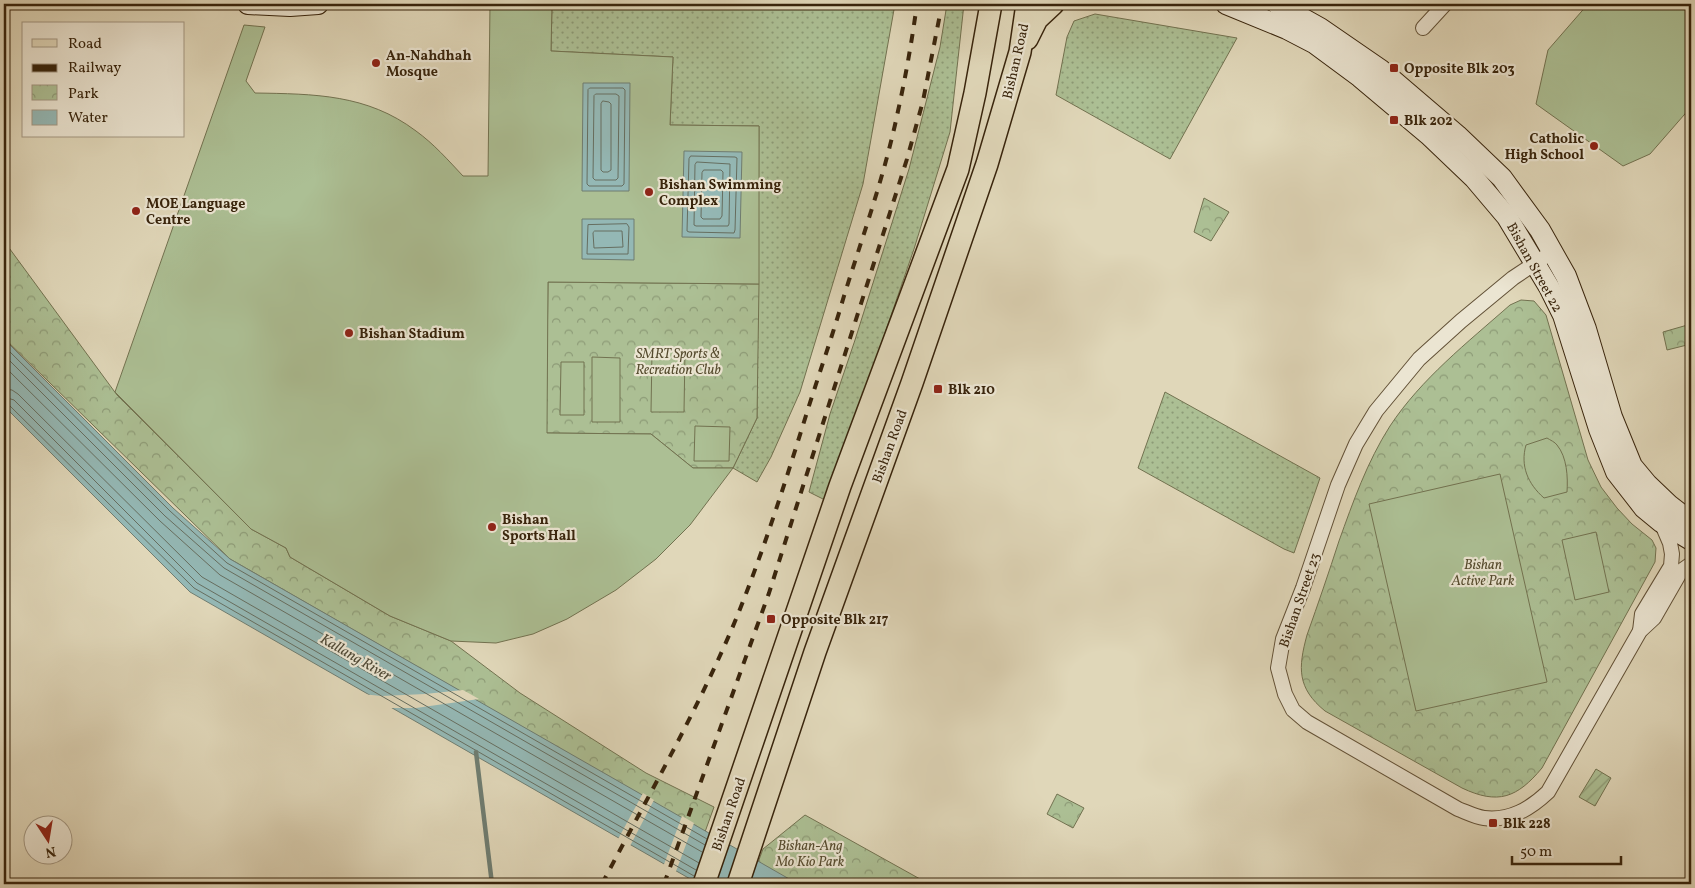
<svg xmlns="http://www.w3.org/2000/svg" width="1695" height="888" viewBox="0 0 1695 888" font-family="Vollkorn,serif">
  <defs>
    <pattern id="grass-dots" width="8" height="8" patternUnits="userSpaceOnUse" patternTransform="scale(1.25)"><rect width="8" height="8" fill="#acbf94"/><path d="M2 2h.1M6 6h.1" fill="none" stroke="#8d9b77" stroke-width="1.8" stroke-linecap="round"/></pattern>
    <pattern id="park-crowns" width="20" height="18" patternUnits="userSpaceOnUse" patternTransform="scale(1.25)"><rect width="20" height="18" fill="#acbf94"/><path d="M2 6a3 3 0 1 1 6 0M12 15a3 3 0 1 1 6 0" fill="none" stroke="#8d9b77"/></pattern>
    <pattern id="garden-furrows" width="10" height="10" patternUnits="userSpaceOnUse" patternTransform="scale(1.25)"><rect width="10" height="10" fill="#acbf94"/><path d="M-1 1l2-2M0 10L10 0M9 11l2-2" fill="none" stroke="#8d9b77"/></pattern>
  </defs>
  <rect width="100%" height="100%" fill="#e0d7b9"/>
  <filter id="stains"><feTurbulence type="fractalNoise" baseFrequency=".004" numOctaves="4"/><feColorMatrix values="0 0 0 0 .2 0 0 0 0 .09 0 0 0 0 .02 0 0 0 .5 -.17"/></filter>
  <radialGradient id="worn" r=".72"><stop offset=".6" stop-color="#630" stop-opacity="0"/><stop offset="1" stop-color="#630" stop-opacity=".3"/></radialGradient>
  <!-- grass -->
  <g fill="url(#grass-dots)" stroke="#727250">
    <polygon points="552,4 895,4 863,184 800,392 771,457 757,482 733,468 757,418 759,126 670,125 673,57 551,51"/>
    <polygon points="947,4 964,4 950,132 914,249 827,501 809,492 830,414 855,340 909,169 940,47"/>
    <polygon points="1095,14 1237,38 1170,159 1056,95 1067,37 1074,21"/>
    <polygon points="1165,392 1320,478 1294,553 1284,549 1138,468"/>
  </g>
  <!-- park -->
  <g fill="url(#park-crowns)" stroke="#727250">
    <polygon points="1204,198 1229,212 1211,241 1194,232"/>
    <polygon points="4,241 117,395 251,529 286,548 290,557 390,616 451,641 520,693 646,773 714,807 705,832 230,559 4,338"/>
    <polygon points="548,282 759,284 757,418 733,468 693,468 651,434 546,433"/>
    <path d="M1521,300L1534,301L1546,315L1588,460L1601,487L1617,508L1632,524L1652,540L1656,548L1655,562L1542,768C1517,798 1498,805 1462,788L1325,711C1297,688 1298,668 1307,635C1318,604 1329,572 1339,541C1353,502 1367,462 1390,426C1421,379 1468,342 1510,305Z"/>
    <polygon points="1691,324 1691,344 1667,350 1663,332"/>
    <polygon points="1057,794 1084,808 1073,828 1047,814"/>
    <polygon points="805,815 929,884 750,884 763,849"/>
  </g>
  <!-- garden -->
  <polygon fill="url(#garden-furrows)" stroke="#727250" points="1596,769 1611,778 1595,806 1579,797"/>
  <!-- pitch -->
  <g fill="#acbf94" stroke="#727250">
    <path d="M490,4H552L551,51L673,57L670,125L759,126V284L548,282L547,433L651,434L693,468H733L690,525L656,559L616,590L567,619L533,634L496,643L451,641L390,616L290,557L286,548L251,529L115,392L244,25L265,27L246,81L255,93C314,94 367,94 416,131C434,144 448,160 463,176H488Z"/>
    <polygon points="1588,4 1691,4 1691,107 1650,154 1623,166 1536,104 1548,50"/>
    <polygon points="652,351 685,351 684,412 651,412"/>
    <polygon points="592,357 620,358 620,422 592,422"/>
    <polygon points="561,362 584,362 584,415 560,415"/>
    <polygon points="695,426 730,427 729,461 694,461"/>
    <path d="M1547,438C1550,440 1555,442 1557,445C1567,457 1568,477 1567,492L1544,498C1528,484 1520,466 1526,445Z"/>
    <polygon points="1500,474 1547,682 1416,711 1369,504"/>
    <polygon points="1596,532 1609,592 1575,600 1562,540"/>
  </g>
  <!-- water -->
  <g fill="#94b8b5" stroke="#6f7d71">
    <polygon points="583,83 630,83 629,191 582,191"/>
    <polygon points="684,151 742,152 740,238 682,237"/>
    <polygon points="582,219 634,219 634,260 582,259"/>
    <polygon points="4,339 173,508 230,559 798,884 699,884 190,592 4,406"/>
  </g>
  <!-- pier -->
  <g fill="#e0d7b9">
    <polygon points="463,690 479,699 416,708 386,708 361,694 382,696 425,694"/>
    <polygon points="643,793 654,800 629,848 617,841"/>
    <polygon points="682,816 694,823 675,874 663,867"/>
  </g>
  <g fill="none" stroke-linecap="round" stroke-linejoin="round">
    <!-- shore -->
    <g stroke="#666e60" stroke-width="1">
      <polygon points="590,88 623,88 625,90 624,184 622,186 589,186 587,184 588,90"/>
      <polygon points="596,94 616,94 619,96 618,178 616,180 595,180 593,178 594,96"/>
      <polygon points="603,101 609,102 611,104 611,170 608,172 603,172 601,170 601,104"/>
      <polygon points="691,156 735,157 737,158 735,230 734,233 689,232 687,231 689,159"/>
      <polygon points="697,162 730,164 729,224 728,226 696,226 694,225 695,165"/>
      <polygon points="704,170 721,170 723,172 722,216 720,219 703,219 701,217 702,173"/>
      <polygon points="627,224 629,227 628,254 587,254 588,225"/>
      <polygon points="595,231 622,231 623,247 594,248 593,233"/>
      <polyline points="4,346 170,511 227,563 707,839"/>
      <polyline points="4,355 165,516 224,568 705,845"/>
      <polyline points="4,366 160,521 220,575 702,852"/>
      <polyline points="4,389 12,390 18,394 202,577 699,863"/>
      <polyline points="4,397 14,400 197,583 696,870"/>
      <polyline points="4,403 9,405 194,588 694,876"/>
    </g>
    <!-- stream -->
    <polyline stroke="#6f7d71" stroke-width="4.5" points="476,752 492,884"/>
    <defs>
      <g id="street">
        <polyline points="1423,28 1445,4"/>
        <path d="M1552,252L1513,278L1461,321L1419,359L1376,411L1356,444L1338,485L1303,588L1283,639L1278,668L1285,694L1293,710L1307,722L1458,809C1466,812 1476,817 1484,818C1510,821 1530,809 1548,792L1640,631L1654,618L1681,571L1691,564"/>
        <polyline points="1640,631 1642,614 1671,566 1672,554 1670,543 1661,522"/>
      </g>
      <g id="secondary">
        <polyline points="248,4 290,6 318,4"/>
        <polyline points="1226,4 1287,29 1314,43 1360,77 1429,135 1474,178 1507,217 1549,287 1563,315 1599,429 1616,472 1644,508 1661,522 1691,540"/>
        <polyline points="1277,4 1320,28 1381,70 1457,135 1502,178 1540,230 1566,276 1586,329 1612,417 1632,466 1647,484 1669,505 1691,522"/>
      </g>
      <g id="primary">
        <polyline points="1027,39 1037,19 1053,4"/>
        <polyline points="704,884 840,486 958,169 975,93 991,4"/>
        <polyline points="738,884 815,652 912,383 987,164 1020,52 1027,4"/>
      </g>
    </defs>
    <!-- street casing -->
    <use href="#street" stroke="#625137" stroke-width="16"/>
    <!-- secondary casing -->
    <use href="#secondary" stroke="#38240c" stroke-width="22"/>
    <!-- primary casing -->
    <use href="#primary" stroke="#38240c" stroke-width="24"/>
    <!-- street -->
    <use href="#street" stroke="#ebe5d2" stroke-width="14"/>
    <!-- secondary -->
    <use href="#secondary" stroke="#ebe5d2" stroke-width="20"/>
    <!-- primary -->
    <use href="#primary" stroke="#e0d7b9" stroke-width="21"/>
    <!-- rail -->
    <g stroke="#38240c" stroke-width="4" stroke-dasharray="9 9" stroke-linecap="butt">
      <path d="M602,884C648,796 698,710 736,619C764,550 786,480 808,409C820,371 833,334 844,296C863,235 885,174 898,111C906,75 912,40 917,4"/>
      <polyline points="664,884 769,593 907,159 923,101 942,4"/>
    </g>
  </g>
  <!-- markers -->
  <g fill="#8f2418" stroke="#ebe5d2" stroke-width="2">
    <circle cx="376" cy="63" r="5"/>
    <rect x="1389" y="63" width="10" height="10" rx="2.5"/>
    <rect x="1389" y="115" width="10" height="10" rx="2.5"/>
    <circle cx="1594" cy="146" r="5"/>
    <circle cx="649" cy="192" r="5"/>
    <circle cx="136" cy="211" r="5"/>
    <circle cx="349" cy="333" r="5"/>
    <rect x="933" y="384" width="10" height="10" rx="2.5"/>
    <circle cx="492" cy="527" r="5"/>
    <rect x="766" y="614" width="10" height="10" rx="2.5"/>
    <rect x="1488" y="818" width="10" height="10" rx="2.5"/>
  </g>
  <g text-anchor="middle" stroke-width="4.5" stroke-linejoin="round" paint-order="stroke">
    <!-- poi labels -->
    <g font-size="14" font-weight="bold" fill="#38240c" stroke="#ebe5d2" text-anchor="start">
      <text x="386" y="60">An-Nahdhah<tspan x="386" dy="16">Mosque</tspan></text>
      <text x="1404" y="73">Opposite Blk 203</text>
      <text x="1404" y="125">Blk 202</text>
      <text x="1584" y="143" text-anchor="end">Catholic<tspan x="1584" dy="16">High School</tspan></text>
      <text x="659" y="189">Bishan Swimming<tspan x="659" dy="16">Complex</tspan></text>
      <text x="146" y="208">MOE Language<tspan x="146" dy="16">Centre</tspan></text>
      <text x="359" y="338">Bishan Stadium</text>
      <text x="948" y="394">Blk 210</text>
      <text x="502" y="524">Bishan<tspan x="502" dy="16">Sports Hall</tspan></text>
      <text x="781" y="624">Opposite Blk 217</text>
      <text x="1503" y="828">Blk 228</text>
    </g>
    <!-- street labels -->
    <g font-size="14" fill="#38240c" stroke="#ebe5d2">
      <text transform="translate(1015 61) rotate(-77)" y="5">Bishan Road</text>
      <text transform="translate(1535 267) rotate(61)" y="5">Bishan Street 22</text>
      <text transform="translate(889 446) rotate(-70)" y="5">Bishan Road</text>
      <text transform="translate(1299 600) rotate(-71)" y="5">Bishan Street 23</text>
      <text transform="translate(728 814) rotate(-71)" y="5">Bishan Road</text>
    </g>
    <!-- park labels -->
    <g font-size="14" font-style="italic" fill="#554b2e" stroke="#ebe5d2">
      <text x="678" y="358">SMRT Sports &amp;<tspan x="678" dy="16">Recreation Club</tspan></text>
      <text x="1483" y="569">Bishan<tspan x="1483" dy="16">Active Park</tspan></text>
      <text x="810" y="850">Bishan-Ang<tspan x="810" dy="16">Mo Kio Park</tspan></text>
    </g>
    <!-- water labels -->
    <g font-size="15" font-style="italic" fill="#4f4936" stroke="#ebe5d2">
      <text transform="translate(356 657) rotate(30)" y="5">Kallang River</text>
    </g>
  </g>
  <!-- margin -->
  <rect width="1695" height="888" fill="none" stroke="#e0d7b9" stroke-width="20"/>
  <rect x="5" y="5" width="1685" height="878" fill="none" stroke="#38240c" stroke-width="2.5"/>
  <rect x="10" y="10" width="1675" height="868" fill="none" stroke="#38240c"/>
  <!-- legend -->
  <rect x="22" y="22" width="162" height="115" fill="#ebe5d2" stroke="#a39883"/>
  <rect x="32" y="39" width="25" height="8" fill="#e0d7b9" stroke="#a39883"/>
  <text x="68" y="48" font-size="15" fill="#38240c">Road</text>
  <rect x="32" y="64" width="25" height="8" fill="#38240c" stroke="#a39883"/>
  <text x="68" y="72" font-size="15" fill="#38240c">Railway</text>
  <rect x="32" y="85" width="25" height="15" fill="url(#park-crowns)" stroke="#a39883"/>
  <text x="68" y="98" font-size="15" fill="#38240c">Park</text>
  <rect x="32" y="110" width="25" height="15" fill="#94b8b5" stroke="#a39883"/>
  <text x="68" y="122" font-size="15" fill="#38240c">Water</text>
  <!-- north arrow -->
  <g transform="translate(48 840) rotate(168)"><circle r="24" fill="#ebe5d2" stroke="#a39883"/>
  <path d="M0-4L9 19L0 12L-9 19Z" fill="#8f2418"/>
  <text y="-8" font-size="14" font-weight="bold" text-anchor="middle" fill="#38240c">N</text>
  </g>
  <!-- scale -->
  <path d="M1512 856v8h109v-8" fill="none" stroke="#38240c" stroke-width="2.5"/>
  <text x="1520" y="856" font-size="15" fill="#38240c" stroke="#ebe5d2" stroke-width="4" paint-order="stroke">50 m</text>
  <rect width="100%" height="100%" filter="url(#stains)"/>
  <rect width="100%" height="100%" fill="url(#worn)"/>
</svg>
